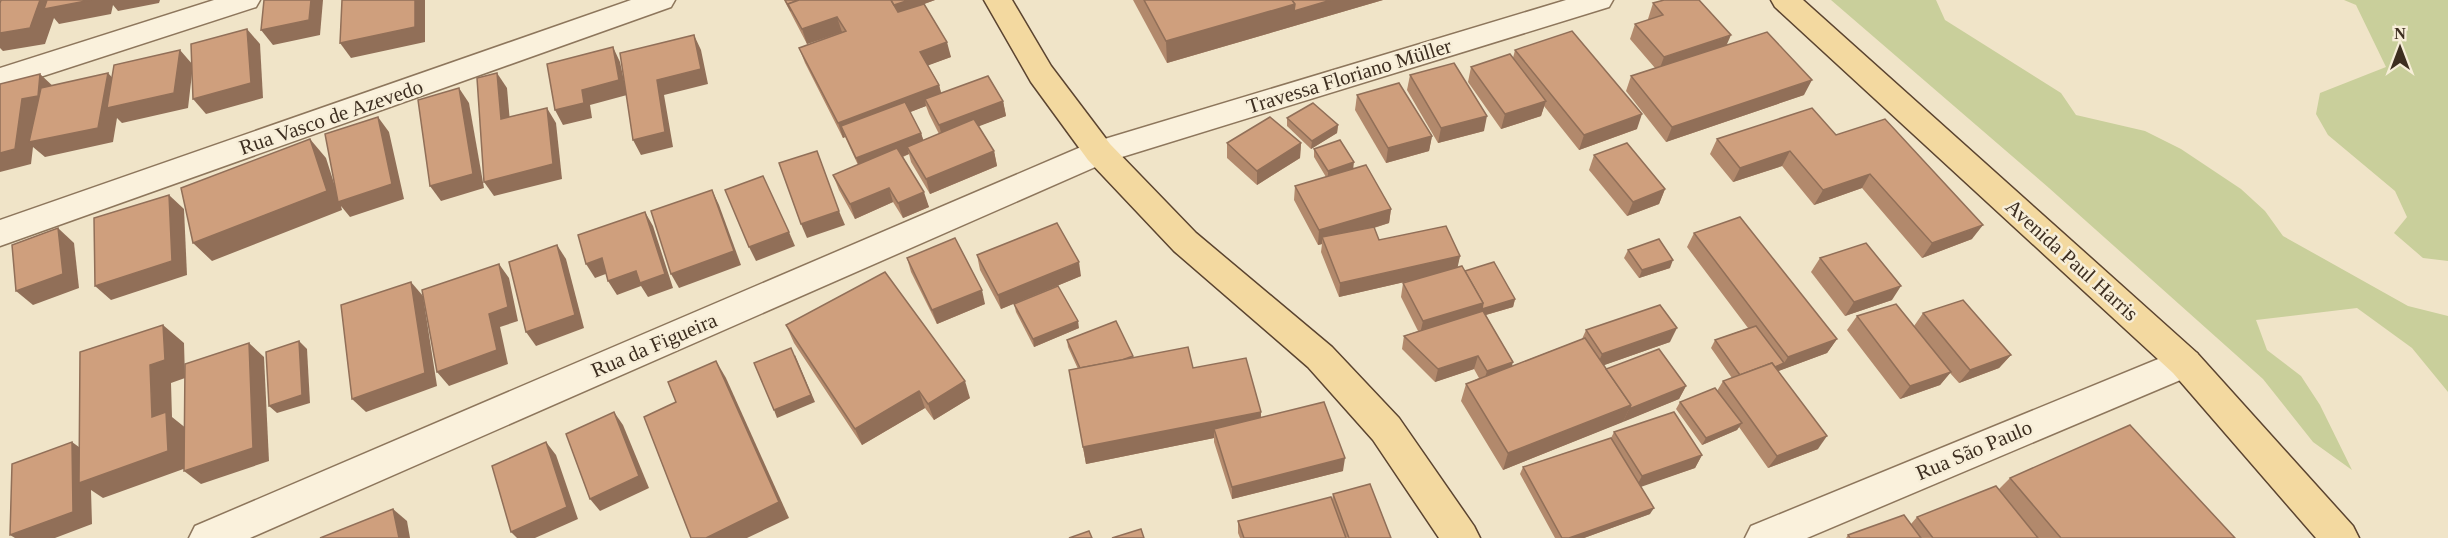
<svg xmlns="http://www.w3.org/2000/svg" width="2448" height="538" viewBox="0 0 2448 538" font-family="Georgia,serif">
  <rect width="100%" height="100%" fill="#f0e4c8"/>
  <!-- green -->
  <g fill="#c9cf9b">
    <polygon points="1831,0 1936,0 1945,20 2061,93 2076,115 2145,131 2181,149 2241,189 2265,211 2283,236 2408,306 2448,316 2448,392 2412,348 2357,308 2256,320 2267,350 2301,376 2320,405 2352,470 2313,442 2263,379 2049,188"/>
    <polygon points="2344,0 2448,0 2448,261 2423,258 2394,233 2407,217 2395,191 2328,135 2316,114 2320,93 2386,67 2356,5"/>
  </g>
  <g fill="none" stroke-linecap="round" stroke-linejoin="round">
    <defs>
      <g id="minor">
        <polygon points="214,0 260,0 256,7 0,90 0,68"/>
        <polygon points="631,0 675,0 671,7 0,246 0,220"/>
        <polygon points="1566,0 1613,0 1609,7 1109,161 250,538 189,538 195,526 1088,144"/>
        <polygon points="2185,348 2197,353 2202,363 2197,373 1807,538 1745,538 1751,526"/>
      </g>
      <g id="major">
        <polygon points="984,0 1012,0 1051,66 1110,144 1196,233 1332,347 1399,418 1474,526 1480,538 1439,538 1373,440 1308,367 1174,251 1088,160 1031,82"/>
        <polygon points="1771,0 1803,0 2197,353 2353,526 2359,538 2316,538 2173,373 1775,7"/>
      </g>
    </defs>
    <!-- minor casing -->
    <use href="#minor" stroke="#8d765c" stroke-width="3"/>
    <!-- major casing -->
    <use href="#major" stroke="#5b4430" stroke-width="3"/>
    <!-- minor -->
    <use href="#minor" fill="#faf1dc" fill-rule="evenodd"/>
    <!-- major -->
    <use href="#major" fill="#f3d9a0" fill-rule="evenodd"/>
  </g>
  <!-- wall -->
  <g fill="#b2896c" fill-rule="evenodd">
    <path d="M784,0H935L924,4L951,57L928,65L939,85L941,93L1003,101L1006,116L978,126L994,151L997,166L930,194L911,162L909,154L903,157L929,207L903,218L893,202L855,219L839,190L833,175L858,165L845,137L843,138L805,63L799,48L842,33L807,44ZM926,106L929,114L939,134L923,140L921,133L910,112Z"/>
    <polygon points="1133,0 1383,0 1167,63"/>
    <polygon points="1653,3 1727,45 1804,95 1666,142 1626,91 1631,76 1655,68 1630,39 1635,24 1648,20 1648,19"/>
    <polygon points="1515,50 1637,129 1579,150 1544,106 1541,116 1501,129 1468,82 1471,67 1513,58"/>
    <polygon points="1410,75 1484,131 1438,143 1407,90"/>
    <polygon points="1357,95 1432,136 1429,151 1386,163 1355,110"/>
    <polygon points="1287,118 1338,125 1337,133 1311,149 1287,126"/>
    <polygon points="1836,135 1972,239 1922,258 1862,188 1814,205 1782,166 1733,182 1710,154 1717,139"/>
    <polygon points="1227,143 1301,143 1300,158 1257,185 1227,158"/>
    <polygon points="1314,149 1354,168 1391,209 1389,223 1374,228 1379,240 1460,256 1457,267 1515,299 1513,307 1486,315 1512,366 1582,339 1586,330 1670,342 1604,365 1606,369 1686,386 1679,399 1503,470 1461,401 1466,384 1479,378 1474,369 1435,382 1402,349 1404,336 1418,331 1401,297 1403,283 1413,280 1339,297 1321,252 1322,244 1318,245 1294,200 1295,186 1326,177 1314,157"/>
    <polygon points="1594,155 1665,189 1659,204 1627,216 1589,170"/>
    <polygon points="1694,233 1837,339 1827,353 1778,371 1818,449 1768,468 1739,427 1737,430 1702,445 1676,409 1680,402 1717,391 1723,381 1732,378 1711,348 1715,340 1748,328 1687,247"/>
    <polygon points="1628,250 1670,268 1639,278 1624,258"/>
    <polygon points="977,255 1081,276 1001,309 980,270"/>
    <polygon points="907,258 985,304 937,324 911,272"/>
    <polygon points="1820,258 1892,300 1845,316 1811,272"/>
    <polygon points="1014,304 1079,328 1034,347 1016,312"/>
    <polygon points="1923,313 2011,355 1999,368 1959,383 1950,373 1940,385 1900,399 1847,330 1857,316 1914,326"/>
    <polygon points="786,325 970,398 934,420 925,408 862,445 794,343"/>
    <polygon points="1067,340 1133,356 1133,358 1193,368 1261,412 1261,418 1343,471 1232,499 1214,442 1214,438 1086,464 1069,370 1078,369 1068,347"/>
    <polygon points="1614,432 1702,455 1695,468 1641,486 1650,514 1584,538 1555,538 1520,474 1523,467 1611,438"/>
    <polygon points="2010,478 2235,538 1846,538 1848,535 1911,524 1917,517 1999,489"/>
    <polygon points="1333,494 1391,538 1240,538 1238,533 1238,521 1332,500"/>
  </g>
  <!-- shaded-wall -->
  <g fill="#916f58">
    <polygon points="40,0 160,0 159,3 118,11 113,5 111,14 59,24 54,18 45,44 3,51 0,48 0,33"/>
    <polygon points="311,0 323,0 320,35 273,45 261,30"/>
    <polygon points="415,0 425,0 425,42 351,58 340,43"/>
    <polygon points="909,0 935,0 894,15 892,6"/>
    <polygon points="1332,0 1383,0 1167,63 1166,41 1295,4"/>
    <polygon points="837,17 842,32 807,44 802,29"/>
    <polygon points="247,29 260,44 263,98 206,114 193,99"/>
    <polygon points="694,35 701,50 708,84 664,95 673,147 641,155 633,140 657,80"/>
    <polygon points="1731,35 1724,51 1658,73 1664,57"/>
    <polygon points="947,42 951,57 924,67 920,52"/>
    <polygon points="613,47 620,62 627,95 590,105 592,118 563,125 555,110 582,90"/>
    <polygon points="180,50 193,65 188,108 122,123 117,118 113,142 45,157 33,147 31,164 0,172 0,153 22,99 40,74 56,89 108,73 122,88"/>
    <polygon points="497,73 507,88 511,134 501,119"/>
    <polygon points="1812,80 1804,95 1666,142 1672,127"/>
    <polygon points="939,85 943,100 925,99 926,106 846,137 841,126 845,137 843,138 838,123"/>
    <polygon points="459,88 469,103 484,188 441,201 430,186"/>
    <polygon points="1003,101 1006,116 943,140 939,125"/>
    <polygon points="1546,101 1541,116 1501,129 1505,114"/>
    <polygon points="547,108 556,123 562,179 494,196 484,182"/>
    <polygon points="1642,114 1637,129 1579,150 1584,135"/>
    <polygon points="1487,116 1484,131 1438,143 1441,128"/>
    <polygon points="378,117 389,132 404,199 350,217 341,206 342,210 212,261 193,243 310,139 326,158 340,202"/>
    <polygon points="1338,125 1337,133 1311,149 1312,141"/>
    <polygon points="921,133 926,148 907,147 909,154 861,172 856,158"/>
    <polygon points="1432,136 1429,151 1386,163 1388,148"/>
    <polygon points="1301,143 1300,158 1257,185 1257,171"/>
    <polygon points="994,151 997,166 930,194 926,179"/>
    <polygon points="1790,151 1782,166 1733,182 1740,168"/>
    <polygon points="1354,162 1353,170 1328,179 1328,171"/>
    <polygon points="1870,174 1862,188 1814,205 1823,190"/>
    <polygon points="889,188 893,202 855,219 850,204"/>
    <polygon points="1665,189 1659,204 1627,216 1633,202"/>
    <polygon points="712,190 719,205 741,265 679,288 671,274"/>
    <polygon points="924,192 929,207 903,218 898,203"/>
    <polygon points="169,195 184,209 187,275 111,300 95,286"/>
    <polygon points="1391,209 1389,223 1324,243 1322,237 1322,244 1318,245 1319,230"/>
    <polygon points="839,211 845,225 807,238 801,224"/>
    <polygon points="645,212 653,226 673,288 648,297 641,286 617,295 608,281"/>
    <polygon points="1983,225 1972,239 1922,258 1932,243"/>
    <polygon points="58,228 74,243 79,288 33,305 16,291"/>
    <polygon points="789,232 795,246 756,261 749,247"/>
    <polygon points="557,245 566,259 584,328 536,346 526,332"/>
    <polygon points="1460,256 1457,270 1339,297 1340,283"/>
    <polygon points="602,258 611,272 595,278 586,264"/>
    <polygon points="1673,260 1670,268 1639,278 1642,270"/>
    <polygon points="1079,262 1081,276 1001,309 998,295"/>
    <polygon points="499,264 509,278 518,321 500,327 508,364 449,386 437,372"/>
    <polygon points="411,282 423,296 437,386 366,412 352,399"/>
    <polygon points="1901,286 1892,300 1845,316 1854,302"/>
    <polygon points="982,290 985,304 937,324 932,310"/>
    <polygon points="1515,299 1513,307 1420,334 1423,321 1483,303"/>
    <polygon points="1078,321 1079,328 1034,347 1033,339"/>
    <polygon points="163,325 184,343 185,378 171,383 172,417 187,429 189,467 103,498 91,490 92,524 55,538 15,538 10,535 72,442 90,455 152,417 150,365"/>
    <polygon points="1677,328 1670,342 1596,368 1602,354"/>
    <polygon points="1837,339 1827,353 1738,386 1742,379 1784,363 1788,357"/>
    <polygon points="299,341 307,349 310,403 277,413 269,406"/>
    <polygon points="249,343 264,357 269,461 201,484 184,471"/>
    <polygon points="795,355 815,402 777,418 774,410"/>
    <polygon points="2011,355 1999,368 1959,383 1970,370"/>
    <polygon points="1478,356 1474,369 1435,382 1438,369"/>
    <polygon points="716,361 726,378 789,518 747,538 706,538"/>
    <polygon points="1513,362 1509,376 1483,384 1487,371"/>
    <polygon points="1951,372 1940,385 1900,399 1910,386"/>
    <polygon points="965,381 970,398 934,420 928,404"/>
    <polygon points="1686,386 1679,399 1623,422 1629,409"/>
    <polygon points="919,391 925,408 862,445 855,429"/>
    <polygon points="1631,405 1623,422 1503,470 1508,453"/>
    <polygon points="614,412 623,425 649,488 600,511 590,499"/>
    <polygon points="1261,412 1260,429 1214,429 1214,438 1086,464 1083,447"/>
    <polygon points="1742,423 1737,430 1702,445 1706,438"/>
    <polygon points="1827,436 1818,449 1768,468 1777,456"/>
    <polygon points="546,442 556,455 578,519 535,538 517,538 511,532"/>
    <polygon points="1702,455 1695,468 1635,489 1642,476"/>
    <polygon points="1345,458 1343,471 1232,499 1232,487"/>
    <polygon points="1654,508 1650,514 1584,538 1569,538"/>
    <polygon points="393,509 407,521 410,538 399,538"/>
  </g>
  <!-- building -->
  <g fill="#cf9f7d" stroke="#916f58" stroke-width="1.5">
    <polygon points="1,0 40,0 30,28 0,33 0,3"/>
    <polygon points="47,0 91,0 44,9"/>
    <polygon points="264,0 311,0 309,20 261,30"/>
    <polygon points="342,0 415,0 415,27 340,43"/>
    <polygon points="785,0 799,0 788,4 791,11"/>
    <polygon points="799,0 891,0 898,12 924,4 947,42 920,52 939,85 838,123 799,48 846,31 837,17 802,29 788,4"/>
    <polygon points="891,0 909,0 894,5"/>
    <polygon points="1144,0 1292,0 1295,4 1166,41"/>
    <polygon points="1292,0 1331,0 1294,11 1295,4"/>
    <polygon points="1664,0 1699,0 1731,35 1664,57 1635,24 1663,15 1653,3"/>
    <polygon points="247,29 251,83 193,99 191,44"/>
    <polygon points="1572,31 1642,114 1584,135 1515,50"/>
    <polygon points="1767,32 1812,80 1672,127 1631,76"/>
    <polygon points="694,35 701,69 657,80 665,132 633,140 620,53"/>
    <polygon points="613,47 619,80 582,90 584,103 555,110 547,64"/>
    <polygon points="180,50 174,93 107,108 114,65"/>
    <polygon points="1510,54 1546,101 1505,114 1471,67"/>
    <polygon points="1454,63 1487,116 1441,128 1410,75"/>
    <polygon points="108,73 98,128 29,142 41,88"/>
    <polygon points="497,73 501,119 547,108 553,164 484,182 477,78"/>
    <polygon points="40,74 38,96 22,99 15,149 0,153 0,84"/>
    <polygon points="988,76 1003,101 939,125 925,99"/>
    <polygon points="1399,83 1432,136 1388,148 1357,95"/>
    <polygon points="459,88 473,174 430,186 418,100"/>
    <polygon points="905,102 921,133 856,158 841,126"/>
    <polygon points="1313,103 1338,125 1312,141 1287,118"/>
    <polygon points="1812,108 1836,135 1885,119 1983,225 1932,243 1870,174 1823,190 1790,151 1740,168 1717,139"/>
    <polygon points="378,117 392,184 338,202 325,134"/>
    <polygon points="1270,117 1301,143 1257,171 1227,143"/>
    <polygon points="974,119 994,151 926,179 907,147"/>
    <polygon points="310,139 327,191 193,243 181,188"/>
    <polygon points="1340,140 1354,162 1328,171 1314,149"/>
    <polygon points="1627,143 1665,189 1633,202 1594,155"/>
    <polygon points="897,148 924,192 898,203 889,188 850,204 833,175"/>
    <polygon points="817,151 839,211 801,224 779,163"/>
    <polygon points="1366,165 1391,209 1319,230 1295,186"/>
    <polygon points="763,176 789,232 749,247 725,190"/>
    <polygon points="712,190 734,251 671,274 651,211"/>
    <polygon points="169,195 172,261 95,286 94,218"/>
    <polygon points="645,212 665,274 640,283 636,271 608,281 602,258 586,264 578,235"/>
    <polygon points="1740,217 1837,339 1788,357 1694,233"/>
    <polygon points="1057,223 1079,262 998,295 977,255"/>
    <polygon points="1446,226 1460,256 1340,283 1322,237 1374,227 1379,240"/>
    <polygon points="58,228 63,274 16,291 12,245"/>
    <polygon points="955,238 982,290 932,310 907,258"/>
    <polygon points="1659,239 1673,260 1642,270 1628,250"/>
    <polygon points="1866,243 1901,286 1854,302 1820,258"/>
    <polygon points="557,245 575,315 526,332 509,262"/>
    <polygon points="1494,262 1515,299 1482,309 1483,303 1465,271"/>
    <polygon points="499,264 508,307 489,314 497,350 437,372 422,290"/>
    <polygon points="1462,266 1483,303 1423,321 1403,283"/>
    <polygon points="885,272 965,381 928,404 919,391 855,429 786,325"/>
    <polygon points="411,282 425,373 352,399 341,305"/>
    <polygon points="1058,286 1078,321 1033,339 1014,304"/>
    <polygon points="1963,300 2011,355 1970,370 1923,313"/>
    <polygon points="1896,304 1951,372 1910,386 1857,316"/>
    <polygon points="1660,305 1677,328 1602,354 1586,330"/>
    <polygon points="1483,311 1513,362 1487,371 1478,356 1438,369 1404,336"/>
    <polygon points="1116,321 1133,356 1122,360 1080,368 1067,340"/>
    <polygon points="163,325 165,360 150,365 152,417 166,412 168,451 79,483 80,352"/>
    <polygon points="1756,326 1784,363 1775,367 1772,363 1740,375 1715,340"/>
    <polygon points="1585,338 1631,405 1508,453 1466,384"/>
    <polygon points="299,341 302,395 269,406 266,352"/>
    <polygon points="249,343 253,448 184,471 185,364"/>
    <polygon points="1188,347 1193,368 1246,358 1261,412 1083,447 1069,370"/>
    <polygon points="791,348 811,395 774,410 754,363"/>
    <polygon points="1659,349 1686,386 1629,409 1631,405 1606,369"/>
    <polygon points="716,361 779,502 706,538 691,538 644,417 676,402 668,382"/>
    <polygon points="1772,363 1827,436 1777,456 1723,381"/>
    <polygon points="1715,388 1742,423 1706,438 1680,402"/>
    <polygon points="1324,402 1345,458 1232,487 1214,429"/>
    <polygon points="614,412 639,476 590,499 566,434"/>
    <polygon points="1674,412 1702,455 1642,476 1614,432"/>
    <polygon points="2130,425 2235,538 2061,538 2010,478"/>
    <polygon points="1611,438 1654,508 1569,538 1562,538 1523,467"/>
    <polygon points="72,442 73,512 10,535 12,464"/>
    <polygon points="546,442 567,507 511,532 492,466"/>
    <polygon points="1370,484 1391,538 1349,538 1333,494"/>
    <polygon points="1996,486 2038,538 1933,538 1917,517"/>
    <polygon points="1331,497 1346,538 1244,538 1238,521"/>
    <polygon points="393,509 399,538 320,538"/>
    <polygon points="1904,515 1921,538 1850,538 1848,535"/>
    <polygon points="1141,529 1144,538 1112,538"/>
    <polygon points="1089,531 1092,538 1069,538"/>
  </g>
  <g text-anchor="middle" stroke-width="5" stroke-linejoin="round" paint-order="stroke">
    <!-- street labels -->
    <g font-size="21" fill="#3d2e20" stroke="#f7eed8">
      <text transform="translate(1349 76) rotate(-17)" y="7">Travessa Floriano Müller</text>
      <text transform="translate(331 117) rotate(-19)" y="7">Rua Vasco de Azevedo</text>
      <text transform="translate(2072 260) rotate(42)" y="7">Avenida Paul Harris</text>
      <text transform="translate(654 345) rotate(-23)" y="7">Rua da Figueira</text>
      <text transform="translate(1974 450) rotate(-23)" y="7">Rua São Paulo</text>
    </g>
  </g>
  <!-- north arrow -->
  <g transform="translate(2400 48)" stroke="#f7eed8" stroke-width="4.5" paint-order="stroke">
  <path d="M0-4.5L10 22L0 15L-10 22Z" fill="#3d2e20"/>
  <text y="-9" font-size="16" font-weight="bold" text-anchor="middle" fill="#3d2e20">N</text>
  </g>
</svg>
